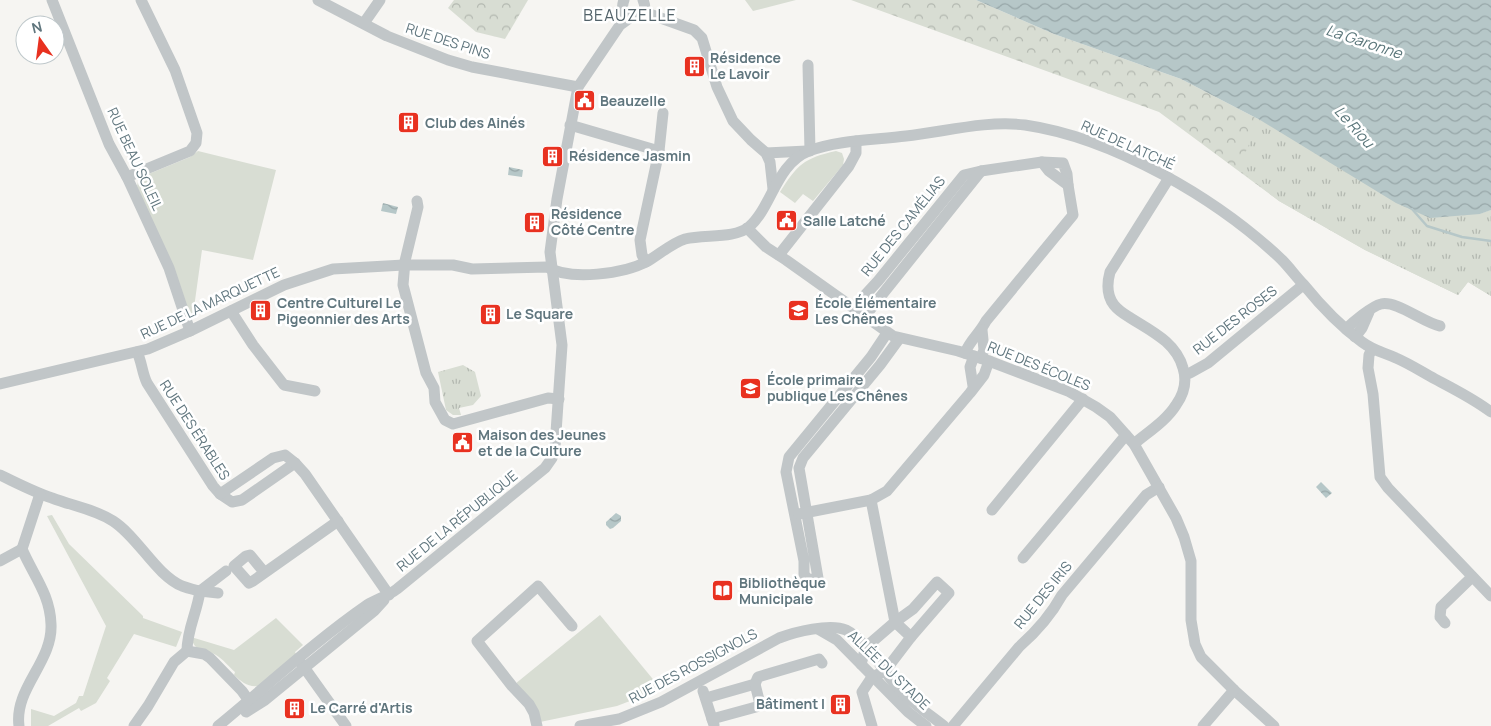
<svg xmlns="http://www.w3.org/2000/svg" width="1491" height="726" viewBox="0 0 1491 726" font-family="Manrope,sans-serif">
  <defs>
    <pattern id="forest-crowns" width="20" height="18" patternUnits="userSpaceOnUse" patternTransform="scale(1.25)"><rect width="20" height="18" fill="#d8ddd3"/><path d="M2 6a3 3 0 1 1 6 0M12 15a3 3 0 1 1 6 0" fill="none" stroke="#b3b8b0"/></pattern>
    <pattern id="park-tufts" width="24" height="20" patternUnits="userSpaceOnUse" patternTransform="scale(1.25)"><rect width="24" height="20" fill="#d8ddd3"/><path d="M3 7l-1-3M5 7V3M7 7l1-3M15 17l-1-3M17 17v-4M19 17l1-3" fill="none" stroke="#b3b8b0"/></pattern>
    <pattern id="water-waves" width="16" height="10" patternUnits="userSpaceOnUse" patternTransform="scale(1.25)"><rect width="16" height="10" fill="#b6c7c8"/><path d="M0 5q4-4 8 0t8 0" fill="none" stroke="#97a6a8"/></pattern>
  </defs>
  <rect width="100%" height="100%" fill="#f6f5f2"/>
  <!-- green -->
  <g fill="#d8ddd3">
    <polygon points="745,0 796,0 753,11"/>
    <polygon points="198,151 276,170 253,260 202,250 193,315 190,314 137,186 139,178 190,157"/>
    <path d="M836,151L842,153L844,159L843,165L813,201L803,194L795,203L780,192C797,165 804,158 836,151Z"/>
    <polygon points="52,515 69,544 143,616 143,618 182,632 176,647 134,634 107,678 110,681 96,703 81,711 79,708 48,726 31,726 31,709 54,716 76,703 79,696 83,696 106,626 47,516"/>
    <polygon points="600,615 661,689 617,706 540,722 515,684"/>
    <path d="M276,618L303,645L295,652L296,654L258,686C247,687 242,682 234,675L235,672C229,667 223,659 216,655C205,648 195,654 191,637L234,650Z"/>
  </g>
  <!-- forest -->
  <g fill="url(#forest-crowns)">
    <polygon points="454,0 528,0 505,39 476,32 448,8"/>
    <polygon points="851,0 976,0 1054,34 1181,79 1260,120 1480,214 1491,210 1491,296 1468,282 1458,295 1365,250 1279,201 1159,112"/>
  </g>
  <!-- park -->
  <g fill="url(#park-tufts)">
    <polygon points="1260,120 1396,203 1430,218 1480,214 1491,210 1491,296 1468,282 1458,295 1365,250 1279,201 1238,169"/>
    <polygon points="463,365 475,372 481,396 473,405 459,408 461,415 453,415 446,410 438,372"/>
  </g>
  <!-- water -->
  <g fill="url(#water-waves)">
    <polygon points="976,0 1491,0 1491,210 1480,214 1430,218 1396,203 1260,120 1181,79 1054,34"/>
    <polygon points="509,167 523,170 522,177 508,175"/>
    <polygon points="383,203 398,207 396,214 381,211"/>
    <polygon points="1321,482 1332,493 1326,498 1316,487"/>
    <polygon points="616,513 621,516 621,521 613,528 610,529 606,525 606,522"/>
  </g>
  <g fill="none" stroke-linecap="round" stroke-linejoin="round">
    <!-- stream -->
    <polyline stroke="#b6c7c8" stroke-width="2.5" points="1412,209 1427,226 1462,237 1491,241"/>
    <!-- minor -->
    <g stroke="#c1c6c8" stroke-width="11">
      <polyline points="52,0 109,144 127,177 169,268 190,331"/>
      <polyline points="318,0 387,36 448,60 472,67 578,87"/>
      <path d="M624,0C615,23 653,23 643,0"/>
      <polyline points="644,12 694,30 702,38 717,87 733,121 751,140 766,153 770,162 773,189"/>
      <polyline points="364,23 380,0"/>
      <polyline points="808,65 810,151"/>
      <polyline points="570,125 659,151"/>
      <polyline points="766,153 807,151"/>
      <polyline points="1042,162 1063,163 1067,174 1068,185"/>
      <polyline points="127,177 190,151 196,143 197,133 175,70 141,0"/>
      <polyline points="417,201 418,207 405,261 403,285 426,373 434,388 435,402 445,420 453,424 548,398 559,399"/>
      <polyline points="747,228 766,247 786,260 893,336 958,351 989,361 1068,391 1096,407 1110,417 1134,444 1176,518 1184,537 1191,561 1191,620 1195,644 1201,657 1234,690 1274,726"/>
      <polyline points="779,255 849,166 856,153 856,141"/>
      <polyline points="646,262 642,255 640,240 659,151 663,113"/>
      <path d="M854,307L878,281L964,175L981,171L1042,162L1049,171L1068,185L1073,215L986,321C980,333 970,340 965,353"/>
      <polyline points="231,311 253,345 284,385 315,391"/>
      <polyline points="865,316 981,171"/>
      <path d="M1346,329C1353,322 1372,306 1381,304C1396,300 1424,323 1440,326"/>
      <polyline points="887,333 871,357 789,457 786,472 804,561 804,574 808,580 818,578 799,468 803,458 880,365 899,339"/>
      <polyline points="1355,337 1362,328 1369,312"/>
      <polyline points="1372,349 1369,355 1368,368 1373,394 1380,477 1388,488 1491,596"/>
      <path d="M137,352C142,362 142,373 147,383L213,486L220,494L232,502L242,500L295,463"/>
      <polyline points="981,358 984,350 982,330"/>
      <polyline points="1185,374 1190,373 1208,363 1303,285"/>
      <path d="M0,384L148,349L190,331L284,285L333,269L404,265H453L472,269L547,267C570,281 624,274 648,261C660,254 672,243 685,239C704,234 734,239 749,227C772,207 776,164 809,151C837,140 876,140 906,136C944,132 986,120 1025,125C1114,138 1218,199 1282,260C1290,268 1296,277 1304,285C1321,306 1340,326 1362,342C1374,351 1383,352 1396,358C1410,364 1422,372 1435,379C1454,389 1474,399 1491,412"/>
      <polyline points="973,386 970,367 974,356"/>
      <path d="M1134,444C1148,432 1166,421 1176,405C1184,394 1187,381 1183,368C1176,342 1151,331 1129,317C1124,314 1118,310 1114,305C1107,296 1107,283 1110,272L1169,178"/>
      <path d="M0,475C17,483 34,492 52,498C73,506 94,509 113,521C138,537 156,575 182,586C188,588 194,590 200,591C197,613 187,629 187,651"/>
      <polyline points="220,494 273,458 285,455 295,463 305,474 389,595"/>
      <polyline points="992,510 1083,399"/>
      <polyline points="799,514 871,500"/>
      <polyline points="1023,558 1126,435"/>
      <polyline points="0,561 22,549"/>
      <polyline points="264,572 250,555 246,556 234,566 249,583 253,581 338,521"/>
      <polyline points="218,593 200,591 226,571"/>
      <polyline points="1445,623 1440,617 1441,607 1472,577"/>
      <polyline points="818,629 837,640 908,712 926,726"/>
      <polyline points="911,637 895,622 871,500 887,491 970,393 984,375 989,361"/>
      <polyline points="187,651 204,654 210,658 242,691 252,705"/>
      <polyline points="301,663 346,726"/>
      <polyline points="861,664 866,647 895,622 913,609 937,582 949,593 911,637 885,671 872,677"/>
      <polyline points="872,677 862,692 872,726"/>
      <polyline points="703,691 714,725"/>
      <polyline points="706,698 755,684 758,677 819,659 822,663"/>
      <polyline points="246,712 265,700 374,611 384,600"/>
      <polyline points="712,719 756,707 760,704 755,684"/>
      <path d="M19,726C14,688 53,662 51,624C50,594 33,575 22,549L40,494"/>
      <polyline points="134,726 148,706 174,662 187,651"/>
      <path d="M218,726C267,686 315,641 367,605C377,599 388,596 397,589L545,468L552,458L555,447L562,345L550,252L557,199L578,87L620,25L631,17"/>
      <polyline points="537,726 534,713 529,704 512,686 477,641 538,586 572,626"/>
      <path d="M580,726L619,719L661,702L779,638C795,632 830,623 846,630C863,638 885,672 897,687C910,702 929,714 944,726"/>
      <path d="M953,726L1019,647C1036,632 1051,615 1062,595L1146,495L1159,487"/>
      <polyline points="1203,726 1234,690"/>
    </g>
  </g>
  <!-- icons -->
  <defs>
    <symbol id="building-square" viewBox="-11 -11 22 22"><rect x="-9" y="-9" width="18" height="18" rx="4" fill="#e83120" stroke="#fff"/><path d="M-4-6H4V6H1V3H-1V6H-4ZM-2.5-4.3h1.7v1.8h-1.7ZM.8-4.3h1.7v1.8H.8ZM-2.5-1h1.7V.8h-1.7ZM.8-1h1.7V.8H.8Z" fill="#fff"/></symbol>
    <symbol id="civic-square" viewBox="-11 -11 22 22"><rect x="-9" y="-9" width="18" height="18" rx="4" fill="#e83120" stroke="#fff"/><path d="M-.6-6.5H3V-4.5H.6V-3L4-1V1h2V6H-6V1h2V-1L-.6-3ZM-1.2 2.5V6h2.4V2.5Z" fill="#fff"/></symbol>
    <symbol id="school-square" viewBox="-11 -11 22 22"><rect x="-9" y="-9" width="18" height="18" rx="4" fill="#e83120" stroke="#fff"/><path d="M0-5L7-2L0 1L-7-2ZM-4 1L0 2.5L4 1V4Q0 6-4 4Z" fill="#fff"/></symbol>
    <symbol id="library-square" viewBox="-11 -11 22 22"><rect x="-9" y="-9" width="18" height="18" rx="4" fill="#e83120" stroke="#fff"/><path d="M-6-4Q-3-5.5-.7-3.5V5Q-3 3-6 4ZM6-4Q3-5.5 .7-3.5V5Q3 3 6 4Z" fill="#fff"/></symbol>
  </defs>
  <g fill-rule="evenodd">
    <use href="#building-square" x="682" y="54" width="25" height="25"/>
    <use href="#civic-square" x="572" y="88" width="25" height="25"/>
    <use href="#building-square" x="396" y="110" width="25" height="25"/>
    <use href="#building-square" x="540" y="144" width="25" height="25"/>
    <use href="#civic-square" x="774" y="208" width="25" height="25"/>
    <use href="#building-square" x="522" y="210" width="25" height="25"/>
    <use href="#building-square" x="248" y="298" width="25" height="25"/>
    <use href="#school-square" x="786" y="298" width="25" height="25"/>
    <use href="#building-square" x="478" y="302" width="25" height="25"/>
    <use href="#school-square" x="738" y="376" width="25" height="25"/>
    <use href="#civic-square" x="450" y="430" width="25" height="25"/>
    <use href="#library-square" x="710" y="578" width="25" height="25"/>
    <use href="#building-square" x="828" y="692" width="25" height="25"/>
    <use href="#building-square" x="282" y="696" width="25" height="25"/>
  </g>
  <g text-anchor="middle" stroke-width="5" stroke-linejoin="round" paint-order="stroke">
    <!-- street labels -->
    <g font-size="14" fill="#60767e" stroke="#fff">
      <text transform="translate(448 41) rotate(18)" y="5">RUE DES PINS</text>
      <text transform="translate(1128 145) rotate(24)" y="5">RUE DE LATCHÉ</text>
      <text transform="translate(135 159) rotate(65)" y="5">RUE BEAU SOLEIL</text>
      <text transform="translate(903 226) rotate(-51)" y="5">RUE DES CAMÉLIAS</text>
      <text transform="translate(210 303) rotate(-25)" y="5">RUE DE LA MARQUETTE</text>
      <text transform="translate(1235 320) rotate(-38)" y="5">RUE DES ROSES</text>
      <text transform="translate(1039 366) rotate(22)" y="5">RUE DES ÉCOLES</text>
      <text transform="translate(195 430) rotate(57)" y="5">RUE DES ÉRABLES</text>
      <text transform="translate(457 521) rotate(-39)" y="5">RUE DE LA RÉPUBLIQUE</text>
      <text transform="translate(1043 595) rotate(-51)" y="5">RUE DES IRIS</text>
      <text transform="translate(693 666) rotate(-28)" y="5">RUE DES ROSSIGNOLS</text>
      <text transform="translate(889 670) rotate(44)" y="5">ALLÉE DU STADE</text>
    </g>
    <!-- poi labels -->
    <g font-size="14" font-weight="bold" fill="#60767e" stroke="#fff" text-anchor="start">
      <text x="710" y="63">Résidence<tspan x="710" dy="16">Le Lavoir</tspan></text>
      <text x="600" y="106">Beauzelle</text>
      <text x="425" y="128">Club des Ainés</text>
      <text x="569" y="161">Résidence Jasmin</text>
      <text x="551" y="219">Résidence<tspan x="551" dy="16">Côté Centre</tspan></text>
      <text x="803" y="226">Salle Latché</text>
      <text x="277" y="308">Centre Culturel Le<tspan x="277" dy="16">Pigeonnier des Arts</tspan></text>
      <text x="815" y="308">École Élémentaire<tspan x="815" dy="16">Les Chênes</tspan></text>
      <text x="506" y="319">Le Square</text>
      <text x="767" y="385">École primaire<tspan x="767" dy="16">publique Les Chênes</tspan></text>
      <text x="478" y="440">Maison des Jeunes<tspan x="478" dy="16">et de la Culture</tspan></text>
      <text x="739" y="588">Bibliothèque<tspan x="739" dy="16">Municipale</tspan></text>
      <text x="825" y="709" text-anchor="end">Bâtiment I</text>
      <text x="310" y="713">Le Carré d'Artis</text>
    </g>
    <!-- water labels -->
    <g font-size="15" font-style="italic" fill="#5a767a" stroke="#fff">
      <text transform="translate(1364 42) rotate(18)" y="5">La Garonne</text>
      <text transform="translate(1354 127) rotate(48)" y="5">Le Riou</text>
    </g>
    <!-- quarter labels -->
    <g font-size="16" letter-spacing="1" fill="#526269" stroke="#fff">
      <text x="630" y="21">BEAUZELLE</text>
    </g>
  </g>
  <!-- north arrow -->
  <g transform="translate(40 40) rotate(346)"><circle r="24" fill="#ffffff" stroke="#bfc8cb"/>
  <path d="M0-4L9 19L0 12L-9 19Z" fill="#e83120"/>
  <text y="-8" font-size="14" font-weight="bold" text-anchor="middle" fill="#60767e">N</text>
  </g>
</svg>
